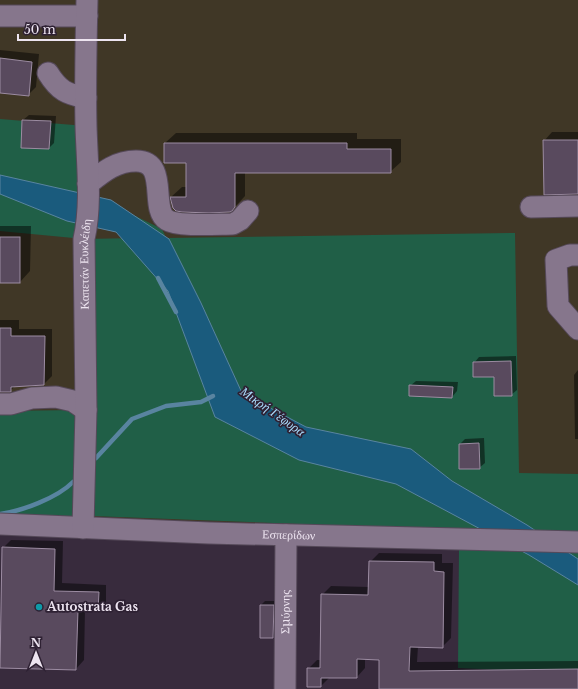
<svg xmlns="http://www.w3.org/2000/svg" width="578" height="689" viewBox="0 0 578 689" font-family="'Libre Baskerville',serif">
  <rect width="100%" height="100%" fill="#382b3d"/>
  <!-- industrial -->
  <polygon fill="#403726" points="0,0 578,0 578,534 455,531 0,514"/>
  <!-- green -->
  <g fill="#205f47" fill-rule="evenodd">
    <path d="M0,119L86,126L85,197L117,207L162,229L166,238L515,233L519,473L578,474V673L458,668L459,547L427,529L92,516L84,239L0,231ZM85,223L134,232L137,238L84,239Z"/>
    <polygon points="77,410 75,517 0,515 0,411"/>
  </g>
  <!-- water -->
  <polygon fill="#1a5b7d" stroke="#5984a0" points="0,175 111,200 169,239 201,303 242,393 306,427 411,449 452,481 527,525 578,559 578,585 529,555 396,484 299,460 215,417 168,291 116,232 67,221 0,194"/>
  <!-- shadow -->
  <g fill="#0007">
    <polygon points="0,50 39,54 36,87 28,95 0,92"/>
    <polygon points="29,115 56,116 54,143 49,148 22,147 23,120"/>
    <polygon points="552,132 578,132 578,193 544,141"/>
    <polygon points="176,133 357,133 357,139 401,139 401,162 390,172 245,172 245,196 232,210 171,197 182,187 187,187 187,162 165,143"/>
    <polygon points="0,226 31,226 30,271 20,282 0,282"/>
    <polygon points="0,320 19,320 19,329 52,329 52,376 44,384 15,386 10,391 0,391"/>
    <polygon points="516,356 517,390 511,395 495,376 474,363 479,357"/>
    <polygon points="578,370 578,439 575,439 574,375"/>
    <polygon points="416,381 458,382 457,391 452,397 410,386"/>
    <polygon points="484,438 485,463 479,468 460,444 465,439"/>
    <polygon points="11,540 63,541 62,583 106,585 106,602 98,610 85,610 84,660 76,669 0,667 3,548"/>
    <polygon points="379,553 442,554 442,563 453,563 451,638 442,647 418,647 417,662 578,661 578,689 380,689 380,659 365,659 365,668 357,677 329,678 321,686 308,669 317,660 321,660 322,595 331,586 369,587 370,562"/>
    <polygon points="265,601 277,601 277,633 273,637 261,637 261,605"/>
  </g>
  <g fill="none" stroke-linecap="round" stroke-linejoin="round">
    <!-- stream -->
    <g stroke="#5984a0" stroke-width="4.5">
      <polyline points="158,278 176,312"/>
      <polyline points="96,458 132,419 166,406 201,402 213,396"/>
      <path d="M0,514C22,511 57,498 73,482"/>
    </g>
  </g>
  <!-- building -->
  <g fill="#594a5e" stroke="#9c8ca2">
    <polygon points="0,58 32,62 29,96 0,93"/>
    <polygon points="22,120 51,121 49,149 21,148"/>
    <polygon points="543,140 578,140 578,194 544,195"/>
    <polygon points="164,143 347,143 347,149 391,149 391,173 235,173 235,207 232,211 230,212 209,213 182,212 176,211 173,208 170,197 186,197 186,163 164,163"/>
    <rect x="0" y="237" width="20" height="46"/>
    <polygon points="0,328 11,328 11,336 45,336 44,385 11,387 11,392 0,392"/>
    <polygon points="511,361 512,396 494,396 494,377 473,377 473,362"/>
    <polygon points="409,385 453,387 452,398 409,396"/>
    <polygon points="479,443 480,469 459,469 459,444"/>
    <polygon points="2,547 55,549 54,591 99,592 98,611 78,610 76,670 0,668"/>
    <polygon points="369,561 434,562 434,571 444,572 443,648 410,647 409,671 578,669 578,689 379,689 379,660 357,659 357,678 321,678 321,687 307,687 307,668 320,668 321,594 368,595"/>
    <polygon points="260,605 274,605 273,638 260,638"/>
  </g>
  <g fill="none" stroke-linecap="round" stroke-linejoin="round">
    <defs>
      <g id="minor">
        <polyline points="0,16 87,16"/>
        <path d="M48,73C59,91 67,94 86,98"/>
        <path d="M88,184C103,172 116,161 136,161C170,161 149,209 167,220C178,227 219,224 233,224L240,220L248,211"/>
        <polyline points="531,207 578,206"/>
        <polyline points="578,255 570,255 556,260 558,306 578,329"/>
        <polyline points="0,404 11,404 32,398 56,397 73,401 86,410"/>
        <path id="s1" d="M0,524L209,533L578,542"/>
        <path id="s2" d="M83,528L86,410L84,239C92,204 87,162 86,126C85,84 86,42 87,0"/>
        <path id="s3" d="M285,689L286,535"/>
      </g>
    </defs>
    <!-- minor casing -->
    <use href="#minor" stroke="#554959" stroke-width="23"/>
    <!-- minor -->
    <use href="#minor" stroke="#86768c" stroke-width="21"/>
  </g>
  <!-- markers -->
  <circle fill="#0f9aa8" stroke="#2e2133" stroke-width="1.5" cx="39" cy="607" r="4"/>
  <g text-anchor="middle" stroke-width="3.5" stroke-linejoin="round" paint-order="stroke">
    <!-- street labels -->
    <g font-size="12" fill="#ede4f0" stroke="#2e2133">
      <text dy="4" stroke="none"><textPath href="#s2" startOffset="264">Καπετάν Ευκλέιδη</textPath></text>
      <text dy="4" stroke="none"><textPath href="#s1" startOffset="289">Εσπερίδων</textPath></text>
      <text dy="4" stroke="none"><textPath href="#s3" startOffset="77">Σμύρνης</textPath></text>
    </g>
    <!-- poi labels -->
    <g font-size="12" font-weight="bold" fill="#ede4f0" stroke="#2e2133" text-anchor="start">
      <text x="47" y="611">Autostrata Gas</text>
    </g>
    <!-- water labels -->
    <g font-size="13" font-style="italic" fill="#a9dbfb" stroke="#2e2133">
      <text transform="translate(273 411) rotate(35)" y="5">Μικρή Γέφυρα</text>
    </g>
  </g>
  <!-- north arrow -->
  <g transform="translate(36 653)" stroke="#2e2133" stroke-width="3" paint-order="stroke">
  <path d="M0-3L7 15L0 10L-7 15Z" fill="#ede4f0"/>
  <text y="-6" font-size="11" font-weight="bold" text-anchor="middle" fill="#ede4f0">N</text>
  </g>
  <!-- scale -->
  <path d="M18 34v6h107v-6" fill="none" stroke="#ede4f0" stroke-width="2"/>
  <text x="24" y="34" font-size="12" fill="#ede4f0" stroke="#2e2133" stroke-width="3" paint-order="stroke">50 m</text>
</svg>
